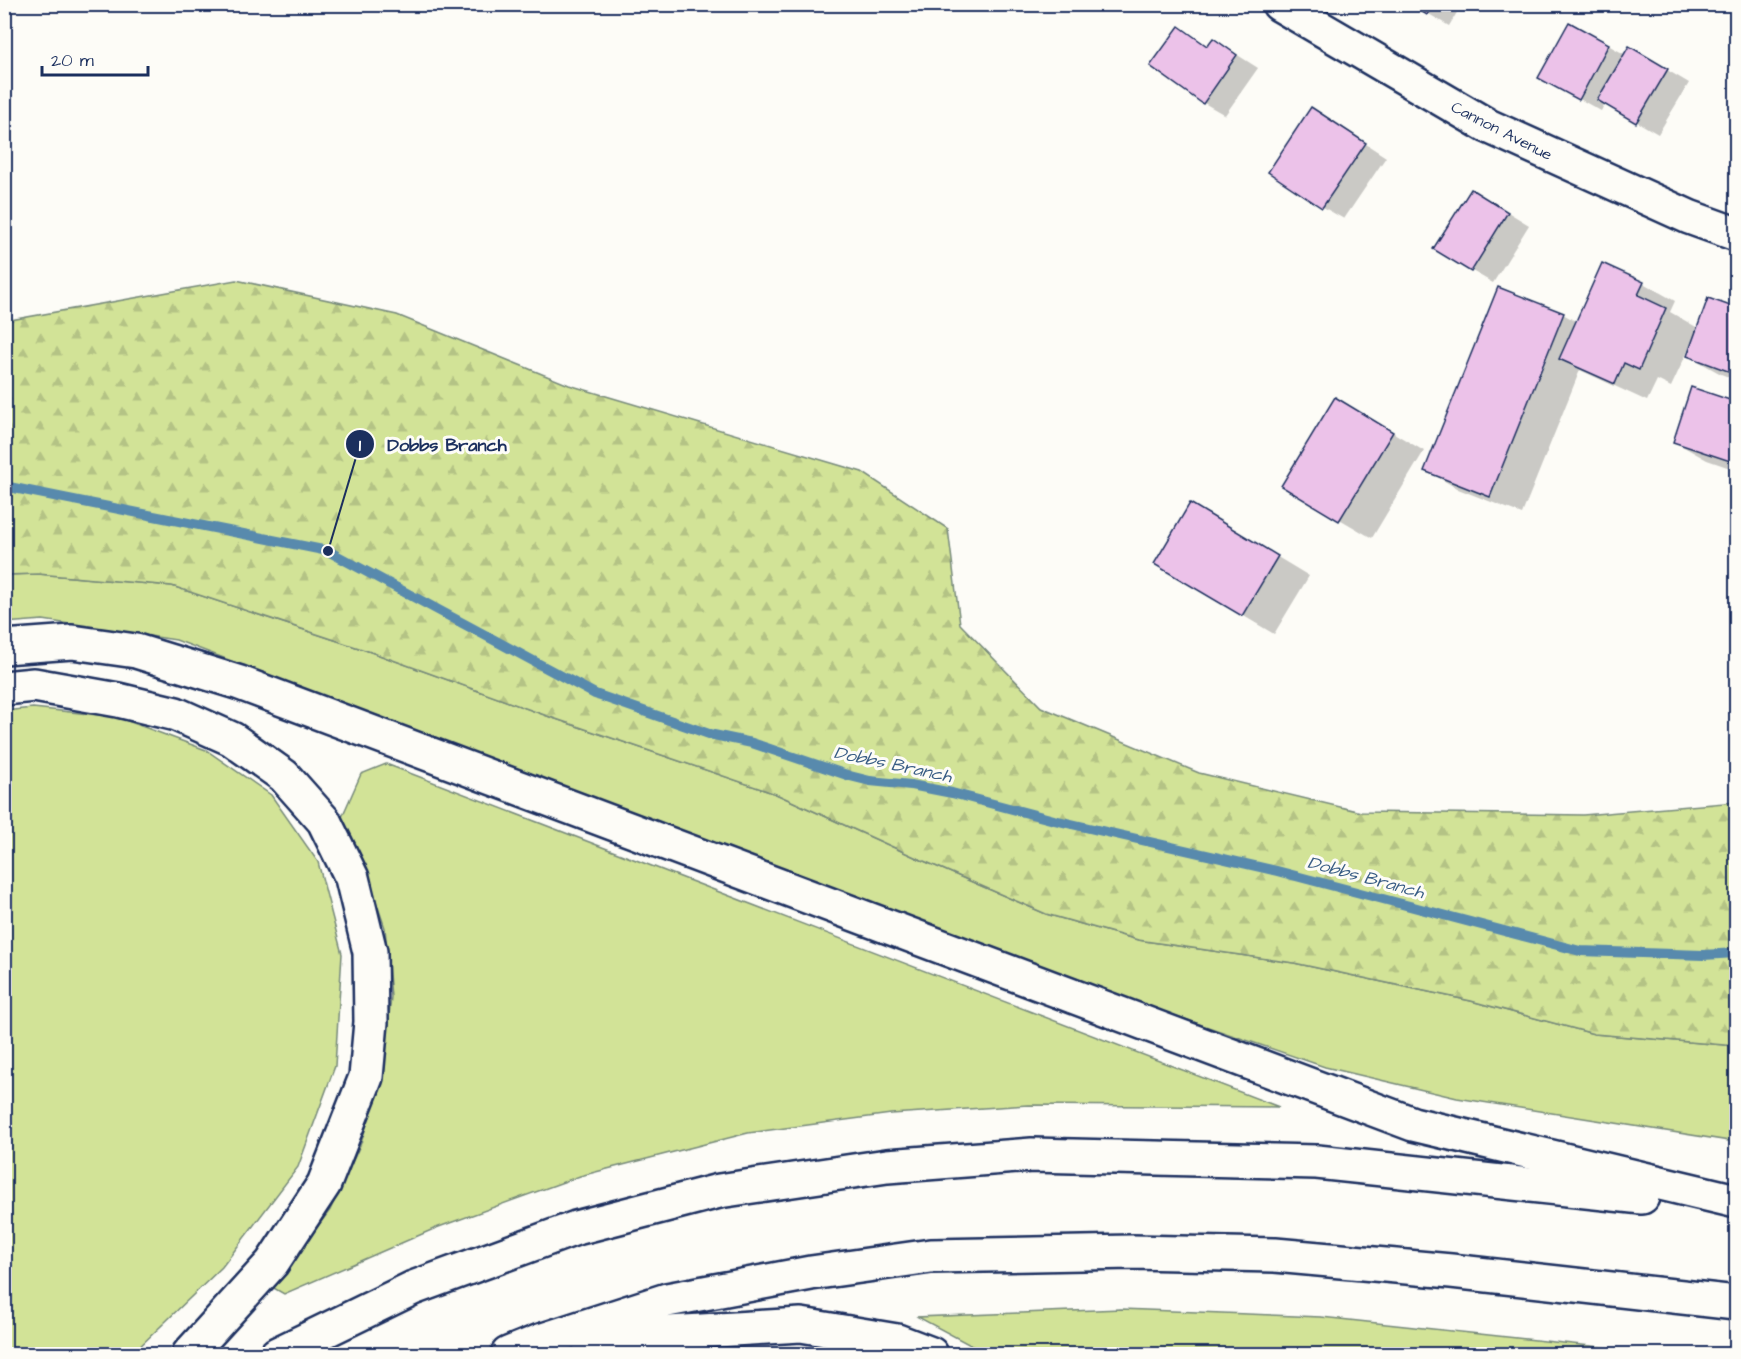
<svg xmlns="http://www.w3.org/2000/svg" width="1741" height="1359" viewBox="0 0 1741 1359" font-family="'Architects Daughter',sans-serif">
  <defs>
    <pattern id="forest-firs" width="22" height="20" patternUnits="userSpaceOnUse" patternTransform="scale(1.5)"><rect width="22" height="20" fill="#d2e397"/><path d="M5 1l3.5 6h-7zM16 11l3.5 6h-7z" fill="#b4c385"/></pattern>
  </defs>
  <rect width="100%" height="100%" fill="#fdfcf7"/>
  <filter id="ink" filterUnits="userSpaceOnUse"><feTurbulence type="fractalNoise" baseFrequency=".0167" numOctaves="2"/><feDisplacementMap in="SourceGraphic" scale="12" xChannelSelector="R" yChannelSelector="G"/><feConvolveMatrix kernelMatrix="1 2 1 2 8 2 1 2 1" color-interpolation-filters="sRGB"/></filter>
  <g filter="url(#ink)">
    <!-- grass -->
    <g fill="#d2e397" stroke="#76897a" stroke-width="1.5">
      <polygon points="38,574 172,586 368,651 550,717 776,794 917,858 1046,914 1138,940 1294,963 1471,1001 1594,1034 1736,1046 1736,1142 1457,1098 1325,1067 1170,1014 176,640 43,620 5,623 5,575"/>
      <polygon points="33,708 117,717 206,750 271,795 318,862 342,954 335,1066 298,1167 222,1267 132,1354 5,1354 4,711"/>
      <polygon points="386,764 1279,1107 1028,1105 891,1114 748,1133 580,1176 436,1228 284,1294 272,1287 330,1210 361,1143 383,1073 391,997 385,928 363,863 342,817 361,774"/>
      <polygon points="1121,1309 1321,1317 1665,1354 987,1354 918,1317"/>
    </g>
    <!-- forest -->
    <polygon fill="url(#forest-firs)" stroke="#76897a" stroke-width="1.5" points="236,280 397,315 569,385 862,472 948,529 960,624 1041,707 1199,773 1361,812 1583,815 1736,802 1736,1046 1594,1034 1471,1001 1294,963 1138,940 1046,914 917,858 776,794 550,717 368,651 172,586 38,574 5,575 5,321"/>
    <!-- shadow -->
    <g fill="#0003">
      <polygon points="1412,4 1462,4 1449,26"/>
      <polygon points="1570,24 1626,55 1630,48 1689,83 1658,134 1605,103 1601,111 1540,77"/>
      <polygon points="1179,28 1209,46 1214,40 1258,68 1225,115 1204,103"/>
      <polygon points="1312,109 1386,157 1344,219 1323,207"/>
      <polygon points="1493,203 1529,225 1493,283 1472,271"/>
      <polygon points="1643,283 1675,301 1670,312 1698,328 1708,299 1736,309 1736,380 1721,374 1689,356 1693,344 1691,344 1671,387 1657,380 1647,401 1580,370 1522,514 1458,489 1426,470 1563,314 1577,322"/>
      <polygon points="1692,389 1736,403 1736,470 1707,460 1675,442"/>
      <polygon points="1367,417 1424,451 1372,538 1283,486"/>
      <polygon points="1223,524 1309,576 1274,634 1242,615"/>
    </g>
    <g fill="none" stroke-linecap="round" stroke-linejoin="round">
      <!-- stream -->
      <polyline stroke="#588aad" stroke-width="10" points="4,486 328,551 595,694 709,734 752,743 850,776 870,781 911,785 952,793 1054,820 1277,871 1580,951 1703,955 1736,953"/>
    </g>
    <!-- building -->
    <g fill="#ecc2e9" stroke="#1b2f5e" stroke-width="1.5">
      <polygon points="1409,4 1433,4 1427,15"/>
      <polygon points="1569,22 1609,44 1579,100 1538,78"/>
      <polygon points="1179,26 1207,46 1213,38 1237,55 1203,104 1150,66"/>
      <polygon points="1629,46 1668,69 1636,123 1597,100"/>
      <polygon points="1311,107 1366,143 1322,208 1268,172"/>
      <polygon points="1471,189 1508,212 1471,272 1433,249"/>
      <polygon points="1602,263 1644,282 1638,295 1666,308 1639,370 1624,363 1615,384 1559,359"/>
      <polygon points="1498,287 1564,313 1490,497 1424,471"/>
      <polygon points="1708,298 1736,308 1736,374 1687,356"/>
      <polygon points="1691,387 1736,402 1736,463 1673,442"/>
      <polygon points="1335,397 1393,432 1339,521 1281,486"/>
      <polygon points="1190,503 1278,556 1242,616 1154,564"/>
    </g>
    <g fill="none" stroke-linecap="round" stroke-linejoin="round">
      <defs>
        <polyline id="minor" points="1279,4 1488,126 1689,217 1736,234"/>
        <g id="highway">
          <polyline points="4,647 72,642 136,651 240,683 1413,1124 1736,1201"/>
          <polyline points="4,688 34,685 118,700 176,714 232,739 284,776 324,821 352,878 370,952 371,1022 366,1077 324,1184 272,1263 189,1354"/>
          <polyline points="587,1338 801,1325 897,1341 931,1354"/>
          <polyline points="277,1354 413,1288 576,1228 719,1191 887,1166 1032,1155 1317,1162 1642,1197"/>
          <polyline points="508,1354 540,1341 667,1300 811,1273 931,1256 1132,1252 1275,1255 1451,1271 1736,1303"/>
        </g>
      </defs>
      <!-- minor casing -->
      <use href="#minor" stroke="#1b2f5e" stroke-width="38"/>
      <!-- highway casing -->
      <use href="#highway" stroke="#1b2f5e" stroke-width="38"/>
      <!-- minor -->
      <use href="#minor" stroke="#fdfcf7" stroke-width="33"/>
      <!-- highway -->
      <use href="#highway" stroke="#fdfcf7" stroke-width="33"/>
    </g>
  </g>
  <g text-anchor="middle" stroke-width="6" stroke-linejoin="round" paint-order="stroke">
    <!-- street labels -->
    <g font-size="16" fill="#1b2f5e" stroke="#fdfcf7">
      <text transform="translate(1502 130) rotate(27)" y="6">Cannon Avenue</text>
    </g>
    <!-- water labels -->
    <g font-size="18" font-style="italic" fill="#395d85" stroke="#fdfcf7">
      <text transform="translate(893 764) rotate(12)" y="6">Dobbs Branch</text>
      <text transform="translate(1366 877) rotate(15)" y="6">Dobbs Branch</text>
    </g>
  </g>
  <!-- callouts -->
  <path fill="none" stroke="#1b2f5e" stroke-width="2" d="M328 551L360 444"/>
  <g fill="#1b2f5e" stroke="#fdfcf7" stroke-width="2">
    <circle cx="328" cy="551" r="6"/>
    <circle cx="360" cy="444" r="15"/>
  </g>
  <g font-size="18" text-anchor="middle" font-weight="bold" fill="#fff">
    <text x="360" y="451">1</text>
  </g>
  <g font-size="18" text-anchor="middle" font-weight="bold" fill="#1b2f5e" stroke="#fdfcf7" stroke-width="6" stroke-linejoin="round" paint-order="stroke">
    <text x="447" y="451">Dobbs Branch</text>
  </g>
  <!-- margin -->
  <rect width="1741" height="1359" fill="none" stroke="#fdfcf7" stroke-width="24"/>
  <rect x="12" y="12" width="1717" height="1335" fill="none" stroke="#1b2f5e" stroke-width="2" filter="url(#ink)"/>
  <!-- scale -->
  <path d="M42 66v9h106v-9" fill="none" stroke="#1b2f5e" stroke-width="3"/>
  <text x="51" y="66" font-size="18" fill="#1b2f5e" stroke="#fdfcf7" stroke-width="4.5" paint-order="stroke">20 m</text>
</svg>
